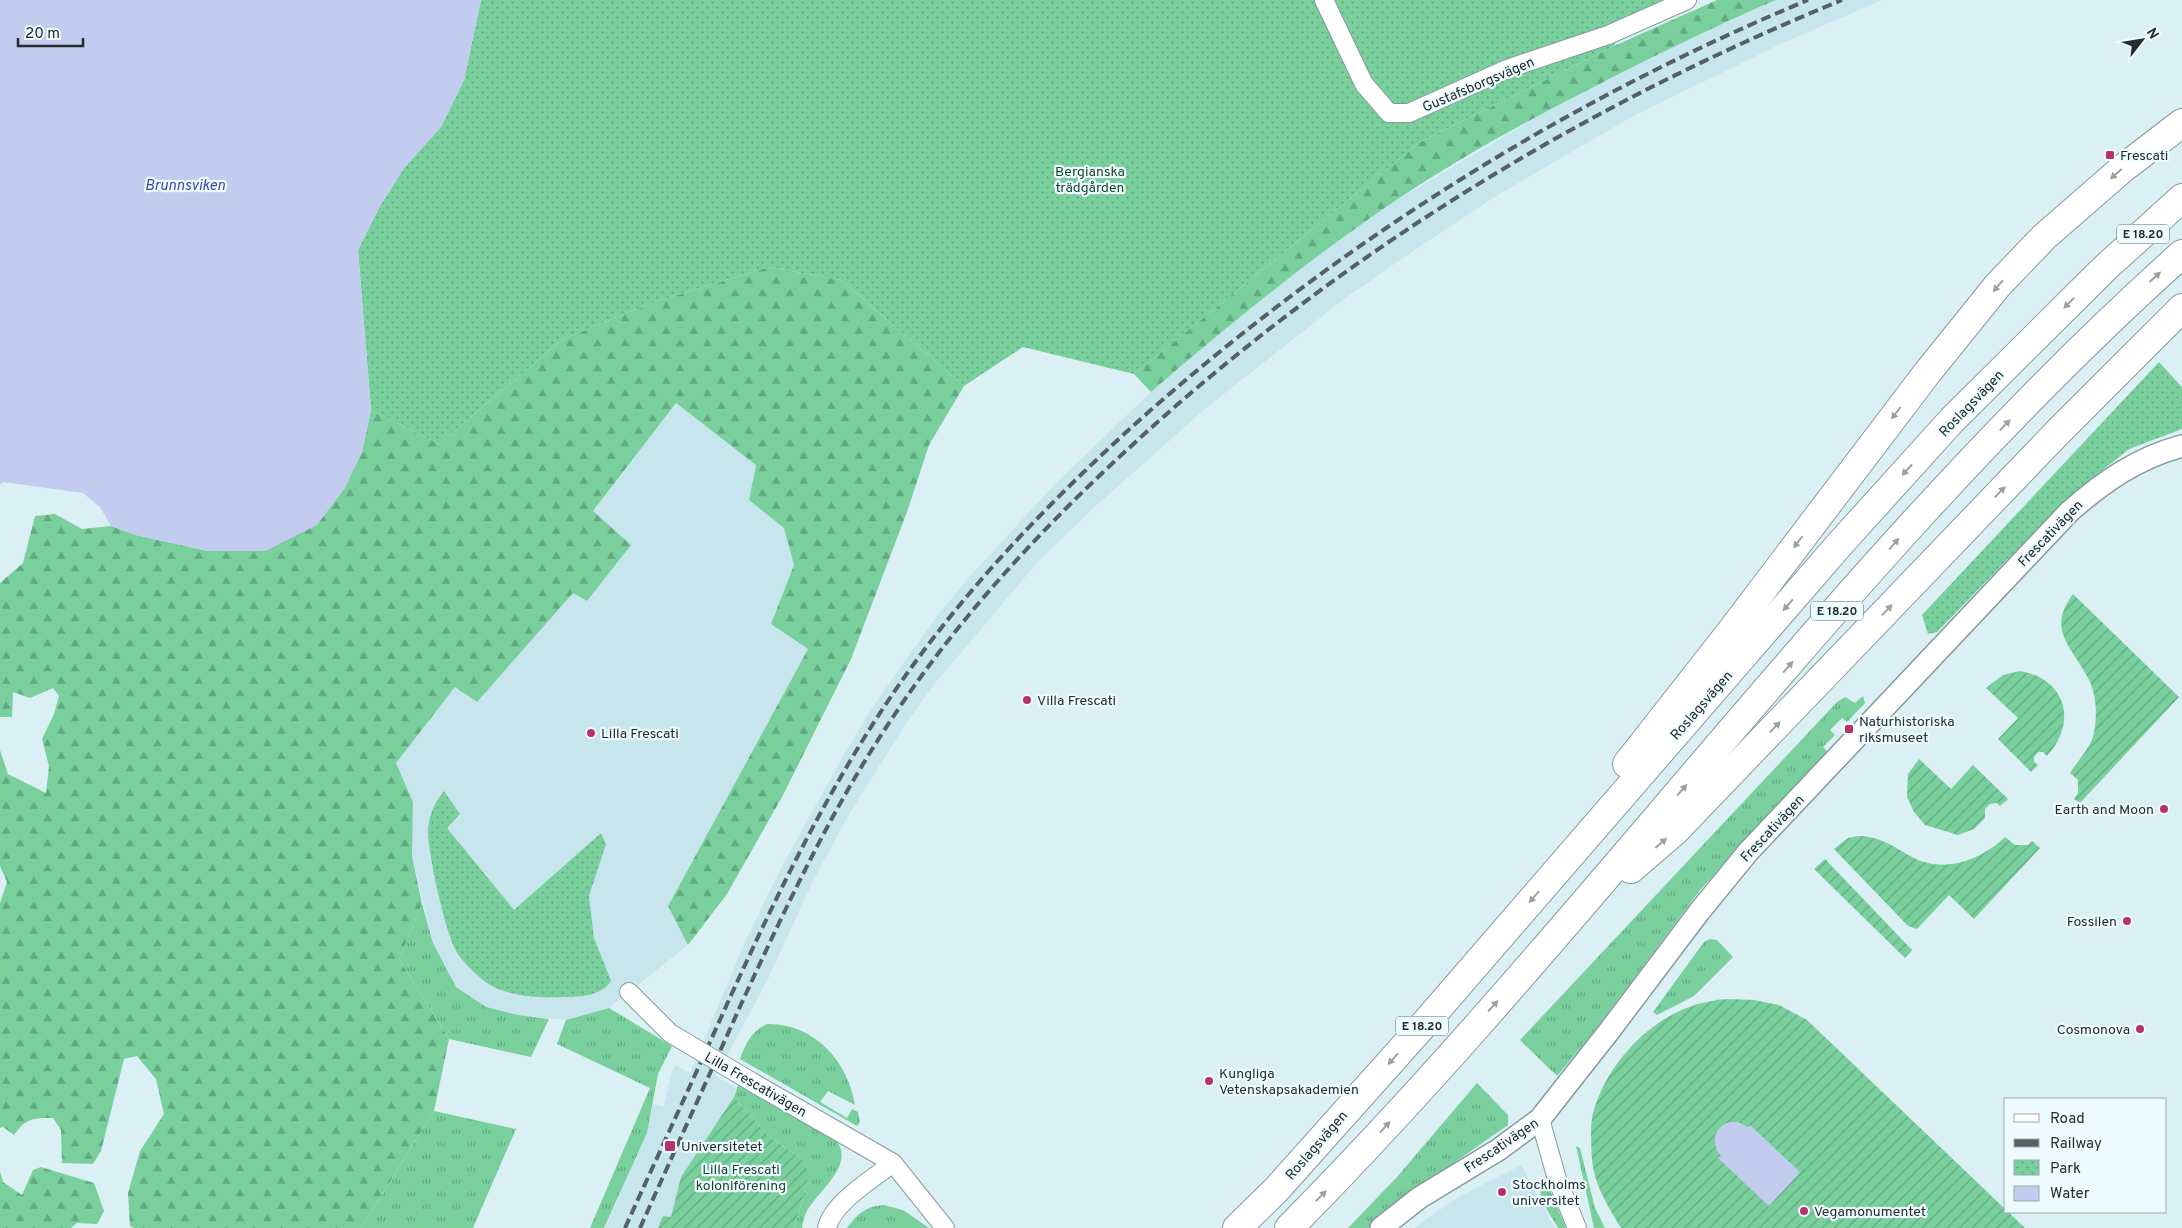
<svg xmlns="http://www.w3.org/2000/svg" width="2182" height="1228" viewBox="0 0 2182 1228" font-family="Overpass,sans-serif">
  <defs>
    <pattern id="grass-tufts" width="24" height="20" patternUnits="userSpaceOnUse" patternTransform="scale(1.25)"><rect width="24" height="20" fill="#79d09d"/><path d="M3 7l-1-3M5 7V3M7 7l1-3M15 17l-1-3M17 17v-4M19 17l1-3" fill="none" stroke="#63a980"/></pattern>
    <pattern id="forest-firs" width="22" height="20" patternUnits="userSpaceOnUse" patternTransform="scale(1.25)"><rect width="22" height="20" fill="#79d09d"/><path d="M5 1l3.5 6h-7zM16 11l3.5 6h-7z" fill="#63a980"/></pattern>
    <pattern id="park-dots" width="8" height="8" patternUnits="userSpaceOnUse" patternTransform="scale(1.25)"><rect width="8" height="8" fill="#79d09d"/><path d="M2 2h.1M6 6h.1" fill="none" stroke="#63a980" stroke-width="1.8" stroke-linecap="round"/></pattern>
    <pattern id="garden-furrows" width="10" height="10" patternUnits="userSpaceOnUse" patternTransform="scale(1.25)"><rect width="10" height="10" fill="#79d09d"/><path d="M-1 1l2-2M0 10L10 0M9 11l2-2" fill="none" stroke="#63a980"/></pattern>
  </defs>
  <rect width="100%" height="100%" fill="#daf0f5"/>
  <!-- built -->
  <g fill="#c7e5ed">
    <polygon points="1776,0 1882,0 1783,43 1635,115 1501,193 1416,249 1344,299 1205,409 1089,512 1037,563 936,682 905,725 848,816 811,885 768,979 716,1076 736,1088 734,1097 681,1177 671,1217 663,1217 658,1228 605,1228 647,1133 653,1104 664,1107 671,1074 675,1065 690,1073 745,942 781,868 846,751 874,705 937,616 971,575 1057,482 1151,392 1241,314 1313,259 1387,206 1538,116 1686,40"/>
    <polygon points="676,403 756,465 749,500 784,528 794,565 771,624 808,649 668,905 688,945 609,1008 566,1020 518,1015 486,1007 456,987 433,943 412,856 413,802 396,763 455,687 477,702 573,592 587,601 631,545 593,512"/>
    <polygon points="1521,1165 1555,1228 1414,1228 1458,1197"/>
  </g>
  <!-- grass -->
  <g fill="url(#grass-tufts)">
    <polygon points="1863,696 1865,703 1847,722 1842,718 1830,730 1835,735 1823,747 1828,752 1700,890 1596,1029 1557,1076 1520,1040 1837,702 1845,697 1855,703"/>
    <polygon points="422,904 433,943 456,987 486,1007 518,1015 549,1019 531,1057 449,1039 399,959"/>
    <polygon points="1710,939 1717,940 1733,957 1694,996 1657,1015 1653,1012 1704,942"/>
    <polygon points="609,1008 672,1046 658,1074 647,1133 604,1228 590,1228 650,1088 557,1044 566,1020"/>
    <path d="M767,1024C814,1023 848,1061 855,1105L828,1091L820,1102L847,1118L852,1109L858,1112L860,1122L857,1126L740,1059C746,1043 751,1032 767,1024Z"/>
    <polygon points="1477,1083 1508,1115 1508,1125 1415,1190 1368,1228 1348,1228 1397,1177"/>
    <path d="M738,1085L836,1140C856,1166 817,1191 806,1213C804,1217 803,1223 802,1228H794L807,1184L801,1158L771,1138L734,1097Z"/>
    <polygon points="434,1111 516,1129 473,1228 361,1228"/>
    <polygon points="1576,1146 1580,1148 1595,1208 1605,1228 1594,1228"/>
    <path d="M1544,1176L1566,1228H1558C1550,1213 1532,1192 1544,1176Z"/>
    <path d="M884,1205L903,1210L929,1228H847C857,1214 866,1206 884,1205Z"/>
  </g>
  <!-- forest -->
  <g fill="url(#forest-firs)">
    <path d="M1717,0H1776C1712,27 1650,58 1588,90C1519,125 1450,163 1386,207C1303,264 1226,327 1151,392L1134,374L1420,142L1614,46Z"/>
    <path d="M769,267L841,280L964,386L929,445L907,512L851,659L782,797L727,894L688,945L668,906L808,649L771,624L794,565L784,528L749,500L756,465L676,403L593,511L631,545L587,601L573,593L477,702L455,687L396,763L413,802L412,856L422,904L399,959L449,1039L434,1111L361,1228H134L130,1226L128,1193L140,1151L164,1114L156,1079L137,1056L124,1059L101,1151L93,1164L62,1163L61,1130L53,1118C33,1118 26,1118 14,1135L3,1127L0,1128V903L7,882L0,866V750L8,774L46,793L49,766L42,739L54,714L59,696L53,688L30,698L13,692L12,717H0V583L23,563L35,516L55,514L82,529L111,526L136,535L208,551H265L317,524L344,489L362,452L371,410L439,444L563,339L657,301Z"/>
    <polygon points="41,1167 94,1183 104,1211 97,1224 77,1223 71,1228 0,1228 0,1171 3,1182 22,1195 33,1170"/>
  </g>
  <!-- park -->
  <g fill="url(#park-dots)">
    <polygon points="481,0 1667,0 1626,18 1614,46 1420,142 1134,374 1023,347 964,386 841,280 769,267 657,301 563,339 439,444 371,410 358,250 380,206 404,168 441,127 464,80"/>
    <polygon points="2159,362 2182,387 2182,429 2129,449 2065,500 1937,632 1928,634 1922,615"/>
    <path d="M444,791L460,814L447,828L514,910L601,833L606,844L589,896L594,938L611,981C601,996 581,997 564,997C538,998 504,997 483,980C473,972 460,959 455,949C444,926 429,858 428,833C428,817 434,803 444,791Z"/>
  </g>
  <!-- garden -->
  <g fill="url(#garden-furrows)">
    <path d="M2073,594L2179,697L2080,803L2074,799L2078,793V780L2070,773C2077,762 2089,749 2093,737C2098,718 2097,693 2087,676C2070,645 2047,629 2073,594Z"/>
    <path d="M2020,671C2066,679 2078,722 2047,756L2043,752H2038L2034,757V762L2038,765L2031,772L1998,739L2018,718L1986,688L2003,675Z"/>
    <polygon points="1919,759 1951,789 1973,765 2008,799 2000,806 1997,803 1990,804 1985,809 1985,818 1974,829 1958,835 1925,825 1914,812 1907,797 1908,774"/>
    <path d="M1858,836C1879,836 1893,846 1910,856C1943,875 1981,860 2005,837L2015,845H2028L2032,841L2040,848L1974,919L1949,895L1917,929L1908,926L1834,849L1848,838Z"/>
    <polygon points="1825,859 1912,950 1905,958 1814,869"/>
    <path d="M1754,1000L1779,1005L1807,1020L2025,1228H1621C1608,1206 1594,1185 1592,1159C1591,1145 1590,1125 1593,1113C1608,1060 1656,1010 1712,1001C1725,998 1740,1000 1754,1000Z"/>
    <polygon points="734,1097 771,1138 801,1158 807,1169 807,1184 794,1228 658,1228 663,1216 671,1217 681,1177"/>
  </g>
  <!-- water -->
  <g fill="#c1ccef">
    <polygon points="0,0 481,0 464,80 441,127 404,168 380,206 358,250 371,410 362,452 344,489 317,525 265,551 208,551 136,535 111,526 100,507 83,493 3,482 0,484"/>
    <path d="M1730,1122H1738L1748,1127L1750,1125L1800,1172L1769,1206L1718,1158L1721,1156C1710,1143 1714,1127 1730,1122Z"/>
  </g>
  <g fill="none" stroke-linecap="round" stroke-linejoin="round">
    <defs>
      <g id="minor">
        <polyline points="1324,0 1364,84 1389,113 1409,113 1507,69 1608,35 1687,0"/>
        <polyline points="629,992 670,1033"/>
        <polyline points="757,1085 893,1163 945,1228"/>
        <polyline points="1540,1119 1557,1179 1577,1228"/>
        <path d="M827,1228C832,1203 874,1178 893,1163"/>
      </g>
      <path id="tertiary" d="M1381,1228L1419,1198L1498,1150L1540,1119L1610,1030L1699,912L1748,852L2069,512C2103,482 2137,458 2182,446"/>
      <g id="primary">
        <polyline points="1627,764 1729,634 1927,373 1998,285 2044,237 2122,169 2182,123"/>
        <polyline points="1631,869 1674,832 2058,432 2182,308"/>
        <polyline points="1237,1228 1276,1190 1427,1021 1839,545 1952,420 2104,269 2182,198"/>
        <path d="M1289,1228C1599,915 1853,548 2182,254"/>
      </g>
    </defs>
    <!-- minor casing -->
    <use href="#minor" stroke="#869ba0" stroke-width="20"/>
    <!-- tertiary casing -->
    <use href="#tertiary" stroke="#869ba0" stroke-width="24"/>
    <!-- primary casing -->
    <use href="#primary" stroke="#869ba0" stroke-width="30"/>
    <!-- minor -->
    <use href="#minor" stroke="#fff" stroke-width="18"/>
    <!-- tertiary -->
    <use href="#tertiary" stroke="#fff" stroke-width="21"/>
    <!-- primary -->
    <use href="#primary" stroke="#fff" stroke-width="28"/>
    <!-- rail -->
    <g stroke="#546064" stroke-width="4" stroke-dasharray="10 5" stroke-linecap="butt">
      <path d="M625,1228C659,1153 694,1078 728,1002C773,903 820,805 880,713C953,601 1045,505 1144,416C1341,242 1565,101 1808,0"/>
      <path d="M640,1228C674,1152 709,1076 743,1000C788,903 833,806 893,717C967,605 1061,508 1161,419C1363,240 1593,102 1842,0"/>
    </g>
    <defs>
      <polyline id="minor-bridge" points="670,1033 757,1085"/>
    </defs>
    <!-- minor-bridge casing -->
    <use href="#minor-bridge" stroke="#869ba0" stroke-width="20" stroke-linecap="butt"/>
    <!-- minor-bridge -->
    <use href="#minor-bridge" stroke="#fff" stroke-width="18"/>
  </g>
  <!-- one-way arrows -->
  <defs><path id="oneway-solid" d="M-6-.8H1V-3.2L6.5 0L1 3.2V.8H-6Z" transform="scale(1.25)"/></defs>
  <g fill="#9ca0a1">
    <use href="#oneway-solid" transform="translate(2116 174) rotate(138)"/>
    <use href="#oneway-solid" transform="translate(2155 277) rotate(-42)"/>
    <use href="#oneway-solid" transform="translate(1998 286) rotate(131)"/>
    <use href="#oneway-solid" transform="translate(2069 303) rotate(135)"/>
    <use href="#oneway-solid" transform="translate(1896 413) rotate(127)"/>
    <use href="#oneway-solid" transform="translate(2005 425) rotate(-46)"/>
    <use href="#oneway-solid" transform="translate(1907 470) rotate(132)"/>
    <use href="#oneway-solid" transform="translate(2000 492) rotate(-46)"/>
    <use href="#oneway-solid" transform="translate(1798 542) rotate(127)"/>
    <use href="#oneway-solid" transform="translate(1894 544) rotate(-49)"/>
    <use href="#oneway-solid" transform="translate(1788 605) rotate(131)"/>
    <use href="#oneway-solid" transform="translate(1887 610) rotate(-46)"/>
    <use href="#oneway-solid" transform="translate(1788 667) rotate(-49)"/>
    <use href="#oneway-solid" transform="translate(1775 727) rotate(-46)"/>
    <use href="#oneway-solid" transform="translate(1682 790) rotate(-49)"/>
    <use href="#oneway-solid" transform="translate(1661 843) rotate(-41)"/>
    <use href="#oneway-solid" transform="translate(1534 897) rotate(131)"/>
    <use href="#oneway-solid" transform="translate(1493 1006) rotate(-48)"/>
    <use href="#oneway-solid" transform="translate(1393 1059) rotate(132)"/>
    <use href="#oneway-solid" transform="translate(1385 1127) rotate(-48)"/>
    <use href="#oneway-solid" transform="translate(1321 1196) rotate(-45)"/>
  </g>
  <!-- markers -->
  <g fill="#b8306d" stroke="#eefbfe" stroke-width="2">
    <rect x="2105" y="150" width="10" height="10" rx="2.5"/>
    <circle cx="1027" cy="700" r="5"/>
    <rect x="1844" y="724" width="10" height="10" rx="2.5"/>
    <circle cx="591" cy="733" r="5"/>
    <circle cx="2164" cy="809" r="5"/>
    <circle cx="2127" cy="921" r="5"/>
    <circle cx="2140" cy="1029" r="5"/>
    <circle cx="1209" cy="1081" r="5"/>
    <rect x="664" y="1140" width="12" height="12" rx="2.5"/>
    <circle cx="1502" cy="1192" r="5"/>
    <circle cx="1804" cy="1211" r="5"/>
  </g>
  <g text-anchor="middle" stroke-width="4.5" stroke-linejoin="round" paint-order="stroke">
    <!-- shield labels -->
    <g fill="#eefbfe" stroke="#616a6d" stroke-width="1">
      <rect x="2117" y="224.5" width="52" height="19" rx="4"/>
      <rect x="1811" y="601.5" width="52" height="19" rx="4"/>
      <rect x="1396" y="1016.5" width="52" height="19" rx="4"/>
    </g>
    <g font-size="12" font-weight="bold" fill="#242c2f">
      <text x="2143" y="238">E 18.20</text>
      <text x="1837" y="615">E 18.20</text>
      <text x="1422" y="1030">E 18.20</text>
    </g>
    <!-- street labels -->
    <g font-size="14" fill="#242c2f" stroke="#eefbfe">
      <text transform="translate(1478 84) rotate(-23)" y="5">Gustafsborgsvägen</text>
      <text transform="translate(1971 403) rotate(-46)" y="5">Roslagsvägen</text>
      <text transform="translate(2050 533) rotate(-46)" y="5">Frescativägen</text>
      <text transform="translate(1701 705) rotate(-49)" y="5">Roslagsvägen</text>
      <text transform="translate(1772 828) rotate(-47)" y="5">Frescativägen</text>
      <text transform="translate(756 1084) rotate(30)" y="5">Lilla Frescativägen</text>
      <text transform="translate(1316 1145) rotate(-49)" y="5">Roslagsvägen</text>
      <text transform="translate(1501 1145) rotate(-34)" y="5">Frescativägen</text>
    </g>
    <!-- poi labels -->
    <g font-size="14" fill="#242c2f" stroke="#eefbfe" text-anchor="start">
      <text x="2120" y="160">Frescati</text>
      <text x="1037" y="705">Villa Frescati</text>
      <text x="1859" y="726">Naturhistoriska<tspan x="1859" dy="16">riksmuseet</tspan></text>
      <text x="601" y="738">Lilla Frescati</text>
      <text x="2154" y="814" text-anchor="end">Earth and Moon</text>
      <text x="2117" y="926" text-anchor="end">Fossilen</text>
      <text x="2130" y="1034" text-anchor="end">Cosmonova</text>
      <text x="1219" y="1078">Kungliga<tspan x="1219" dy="16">Vetenskapsakademien</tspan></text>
      <text x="681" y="1151">Universitetet</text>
      <text x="1512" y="1189">Stockholms<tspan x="1512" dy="16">universitet</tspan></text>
      <text x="1814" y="1216">Vegamonumentet</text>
    </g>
    <!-- park labels -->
    <g font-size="14" fill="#1c462f" stroke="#eefbfe">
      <text x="1090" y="176">Bergianska<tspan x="1090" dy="16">trädgården</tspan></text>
      <text x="741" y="1174">Lilla Frescati<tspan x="741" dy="16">koloniförening</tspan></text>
    </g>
    <!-- water labels -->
    <g font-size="15" font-style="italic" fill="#3848aa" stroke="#eefbfe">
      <text x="185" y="190">Brunnsviken</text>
    </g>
  </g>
  <!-- legend -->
  <rect x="2004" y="1098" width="162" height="115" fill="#eefbfe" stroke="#9da8ab"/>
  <rect x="2014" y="1114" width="25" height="8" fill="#ffffff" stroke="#9da8ab"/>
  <text x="2050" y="1123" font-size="15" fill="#242c2f">Road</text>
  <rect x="2014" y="1139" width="25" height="8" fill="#546064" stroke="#9da8ab"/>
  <text x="2050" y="1148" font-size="15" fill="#242c2f">Railway</text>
  <rect x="2014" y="1160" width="25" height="15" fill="url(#park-dots)" stroke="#9da8ab"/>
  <text x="2050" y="1173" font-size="15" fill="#242c2f">Park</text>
  <rect x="2014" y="1186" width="25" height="15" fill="#c1ccef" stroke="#9da8ab"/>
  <text x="2050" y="1198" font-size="15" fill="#242c2f">Water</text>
  <!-- north arrow -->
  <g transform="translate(2142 40) rotate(59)" stroke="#eefbfe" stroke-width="4" paint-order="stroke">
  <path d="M0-4L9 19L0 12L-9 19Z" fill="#242c2f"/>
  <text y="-8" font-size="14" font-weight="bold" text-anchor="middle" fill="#242c2f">N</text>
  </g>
  <!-- scale -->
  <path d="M18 38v8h65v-8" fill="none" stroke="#242c2f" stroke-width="2.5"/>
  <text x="25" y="38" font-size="15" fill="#242c2f" stroke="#eefbfe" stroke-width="4" paint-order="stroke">20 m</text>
</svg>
